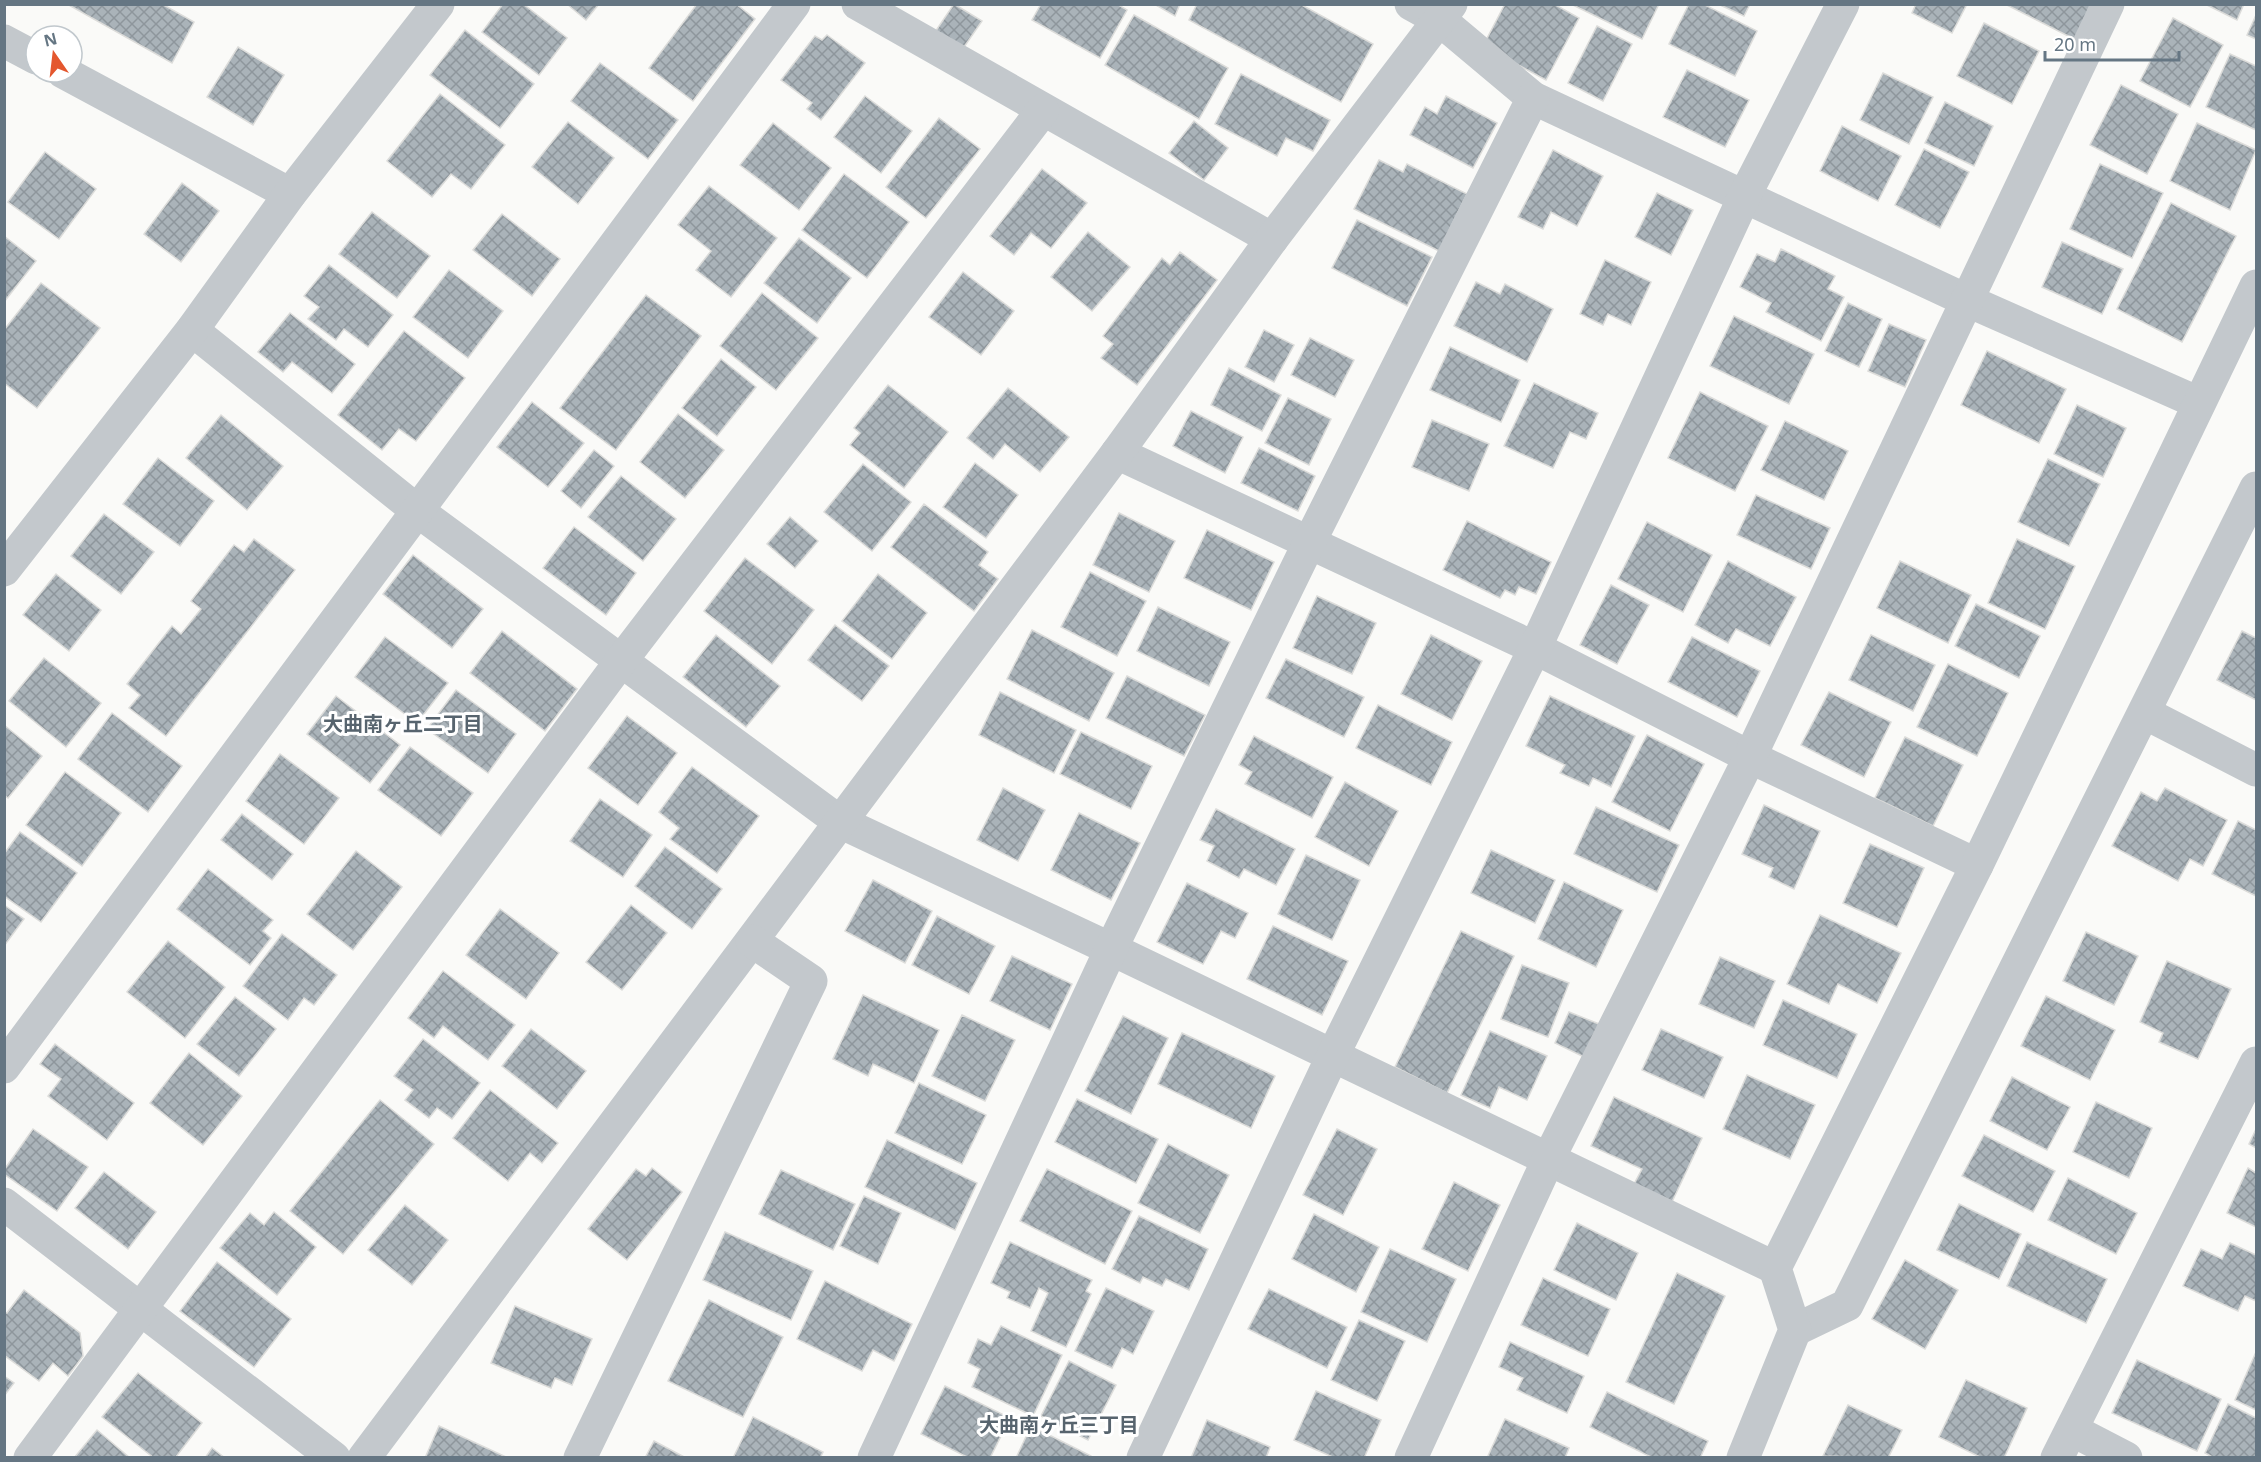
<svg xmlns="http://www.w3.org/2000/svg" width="2261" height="1462" viewBox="0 0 2261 1462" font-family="'Noto Sans','Noto Sans JP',sans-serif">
  <defs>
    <pattern id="building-cross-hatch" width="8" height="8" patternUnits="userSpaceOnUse" patternTransform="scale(1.5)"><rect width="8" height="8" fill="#aab3b9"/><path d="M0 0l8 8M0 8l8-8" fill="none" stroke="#8e969c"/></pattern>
  </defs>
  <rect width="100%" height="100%" fill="#fafaf8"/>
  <!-- building -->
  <g fill="url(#building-cross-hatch)" stroke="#dcdcda" stroke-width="1.5">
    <polygon points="67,4 162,4 194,22 172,63"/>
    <polygon points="503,4 523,4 567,38 539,75 482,32"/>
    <polygon points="567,4 599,4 586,20"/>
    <polygon points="697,4 736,4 755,19 693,101 649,68"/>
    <polygon points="954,4 982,21 962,50 935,32"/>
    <polygon points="1041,4 1117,4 1127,10 1100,58 1032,20"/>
    <polygon points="1154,4 1180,4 1175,16"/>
    <polygon points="1197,4 1300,4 1373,44 1341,102 1189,20"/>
    <polygon points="1505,4 1554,4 1579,18 1546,80 1483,46"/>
    <polygon points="1571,4 1659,4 1642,39"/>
    <polygon points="1689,4 1703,4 1757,31 1735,76 1669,44"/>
    <polygon points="1718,4 1750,4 1744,16"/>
    <polygon points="1916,4 1967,4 1952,33 1912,13"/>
    <polygon points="2005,4 2094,4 2076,40"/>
    <polygon points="2205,4 2244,4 2237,20"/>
    <polygon points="1134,15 1228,68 1199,119 1105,65"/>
    <polygon points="2256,15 2256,39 2247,35"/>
    <polygon points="2173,18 2223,45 2190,107 2140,81"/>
    <polygon points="1984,23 2039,51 2012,104 1957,76"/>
    <polygon points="1597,26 1632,44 1603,101 1568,83"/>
    <polygon points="465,30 534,84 500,128 430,75"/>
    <polygon points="827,35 865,63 821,120 807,109 812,103 781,80 815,36 822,40"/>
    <polygon points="238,47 284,75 253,125 207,97"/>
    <polygon points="2230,54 2256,66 2256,130 2206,107"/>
    <polygon points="600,63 678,120 648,159 571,101"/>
    <polygon points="1687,70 1749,100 1725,147 1663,117"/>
    <polygon points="1883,73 1933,97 1909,144 1860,120"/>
    <polygon points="1241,74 1330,120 1313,151 1286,138 1277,156 1215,124"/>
    <polygon points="2121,85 2178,114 2147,174 2090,145"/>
    <polygon points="440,94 505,145 471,189 451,174 432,197 387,161"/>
    <polygon points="865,96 912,131 881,173 834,137"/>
    <polygon points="1446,96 1497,123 1473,168 1410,135 1425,107 1437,114"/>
    <polygon points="1945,102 1993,126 1974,166 1925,143"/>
    <polygon points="939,118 980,149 926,218 886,187"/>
    <polygon points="1194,121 1228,148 1204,180 1169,153"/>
    <polygon points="568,122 614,158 578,204 532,167"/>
    <polygon points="773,123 831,168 799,210 740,165"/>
    <polygon points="2197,123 2256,150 2230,210 2170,181"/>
    <polygon points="1842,126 1901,156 1878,201 1820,171"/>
    <polygon points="1924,149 1969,172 1940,228 1895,205"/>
    <polygon points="1553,150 1603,176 1577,226 1551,212 1543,229 1518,217"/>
    <polygon points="45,152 96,189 59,239 8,202"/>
    <polygon points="1379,160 1403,172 1407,164 1467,194 1439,251 1354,209"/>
    <polygon points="2100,164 2163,193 2132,258 2070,229"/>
    <polygon points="1042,169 1087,203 1051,248 1031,233 1014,255 990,236"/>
    <polygon points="844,174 909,222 867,278 802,230"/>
    <polygon points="182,183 219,211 181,262 144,234"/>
    <polygon points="709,186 777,238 731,297 696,270 711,251 678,225"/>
    <polygon points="1657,193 1693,210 1671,255 1635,237"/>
    <polygon points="2171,203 2236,236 2182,342 2117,309"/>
    <polygon points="372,212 430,256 397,298 339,254"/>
    <polygon points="502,214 560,259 532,296 473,250"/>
    <polygon points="1357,220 1432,257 1407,306 1332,268"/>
    <polygon points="1088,232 1130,267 1092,311 1051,277"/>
    <polygon points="4,236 36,261 4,302"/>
    <polygon points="799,238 851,278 817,323 764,283"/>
    <polygon points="2062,242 2123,269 2102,314 2042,287"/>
    <polygon points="1781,249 1835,276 1828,289 1844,297 1821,341 1766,312 1771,303 1740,287 1757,254 1775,262"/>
    <polygon points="1180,252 1217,280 1137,385 1101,358 1113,344 1103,336 1162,258 1170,265"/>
    <polygon points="1605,260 1651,282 1631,325 1608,314 1603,325 1580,314"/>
    <polygon points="329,265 393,315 368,347 344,329 336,340 308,319 319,307 304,296"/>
    <polygon points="449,270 503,311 468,358 413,317"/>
    <polygon points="963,272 1014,311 981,355 929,317"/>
    <polygon points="1476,282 1500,294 1505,284 1553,309 1527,362 1454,326"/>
    <polygon points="41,283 100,328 37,408 4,383 4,330"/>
    <polygon points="762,293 818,338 776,390 720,346"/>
    <polygon points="646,295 701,336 616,450 560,408"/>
    <polygon points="1848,303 1882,319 1859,367 1825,351"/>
    <polygon points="290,313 355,364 332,393 292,362 283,372 258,352"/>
    <polygon points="1734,316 1814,354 1789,404 1710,366"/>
    <polygon points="1889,324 1926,340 1905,387 1868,371"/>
    <polygon points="1264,330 1294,345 1274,382 1245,367"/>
    <polygon points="404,331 465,378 416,441 399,429 382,450 338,415"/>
    <polygon points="1310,338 1354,360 1335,397 1291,375"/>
    <polygon points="1450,347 1520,380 1501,422 1430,390"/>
    <polygon points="1987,351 2066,389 2039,443 1961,405"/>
    <polygon points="721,359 756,387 717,436 682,408"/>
    <polygon points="1229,368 1281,395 1262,431 1211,405"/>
    <polygon points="1534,383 1598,413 1586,439 1570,432 1553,468 1504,446"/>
    <polygon points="888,385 948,432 904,488 850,445 860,433 854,428"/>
    <polygon points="1008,388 1069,437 1040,472 1005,444 993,459 967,438"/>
    <polygon points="1700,392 1768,426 1735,491 1668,458"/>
    <polygon points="1288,398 1331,419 1309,465 1265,443"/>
    <polygon points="532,402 584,443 548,487 497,447"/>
    <polygon points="2077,405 2126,428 2103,477 2054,454"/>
    <polygon points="1191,411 1243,437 1225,473 1173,446"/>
    <polygon points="678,414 724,450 685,498 640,462"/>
    <polygon points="221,415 283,466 247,510 186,458"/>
    <polygon points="1432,420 1489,444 1469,491 1412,467"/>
    <polygon points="1785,421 1848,451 1824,500 1761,470"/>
    <polygon points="1259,448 1315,476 1298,511 1241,483"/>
    <polygon points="594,450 614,466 581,508 561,491"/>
    <polygon points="158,458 214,501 180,546 123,504"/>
    <polygon points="2048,459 2100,484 2069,546 2018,522"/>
    <polygon points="975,463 1018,495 986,538 943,507"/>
    <polygon points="863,464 911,502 872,551 824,512"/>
    <polygon points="621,476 676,519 643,561 588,517"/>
    <polygon points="1756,495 1830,528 1811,569 1737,535"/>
    <polygon points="924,504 988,552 979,565 998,579 974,611 891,547"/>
    <polygon points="1119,513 1175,541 1149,592 1093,565"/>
    <polygon points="104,514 154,552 121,594 71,556"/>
    <polygon points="790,517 818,541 795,568 767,544"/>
    <polygon points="1467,521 1551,562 1536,594 1519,587 1515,595 1505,590 1500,598 1443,570"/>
    <polygon points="1647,522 1712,555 1683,612 1618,579"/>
    <polygon points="574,527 636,573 606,615 543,568"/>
    <polygon points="1207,530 1274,562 1251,610 1184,578"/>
    <polygon points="254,539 295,570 166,736 129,708 140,695 127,684 172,626 181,634 201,609 191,601 234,545 244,552"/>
    <polygon points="2017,539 2075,566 2045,629 1988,603"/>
    <polygon points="413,555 483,609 452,648 383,594"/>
    <polygon points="745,558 814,610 772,664 704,611"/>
    <polygon points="1728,561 1796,597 1770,646 1736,629 1728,643 1695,625"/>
    <polygon points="1900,561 1971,595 1948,643 1877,608"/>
    <polygon points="1090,572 1146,601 1117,656 1061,627"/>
    <polygon points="56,574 101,610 69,651 23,615"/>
    <polygon points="878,574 927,613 892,659 842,621"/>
    <polygon points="1611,585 1649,605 1617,664 1580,645"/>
    <polygon points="1317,596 1376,623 1352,674 1293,648"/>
    <polygon points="1976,604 2040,636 2019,678 1955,646"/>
    <polygon points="1158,607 1230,642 1209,686 1137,651"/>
    <polygon points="835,625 889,666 862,701 808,660"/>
    <polygon points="1032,630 1114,673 1089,721 1007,679"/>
    <polygon points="502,631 577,689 545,731 470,673"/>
    <polygon points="2242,631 2256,638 2256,700 2217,680"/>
    <polygon points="716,635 780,686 746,727 683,677"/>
    <polygon points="1431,635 1482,661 1452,720 1401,694"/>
    <polygon points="1871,635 1935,665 1913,711 1849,680"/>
    <polygon points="385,637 448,683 417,723 355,677"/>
    <polygon points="1692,637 1760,671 1737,717 1668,682"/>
    <polygon points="44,658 101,703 66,747 9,701"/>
    <polygon points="1286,659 1364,697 1344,737 1266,698"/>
    <polygon points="1948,664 2008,693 1977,756 1917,727"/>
    <polygon points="1127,676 1205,715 1184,756 1106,718"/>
    <polygon points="456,690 516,734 488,773 427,729"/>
    <polygon points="1000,692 1076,730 1054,773 979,735"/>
    <polygon points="1829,692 1891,722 1864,777 1801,745"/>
    <polygon points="336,696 400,745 370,783 307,734"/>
    <polygon points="1550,696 1635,736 1611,787 1593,778 1589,786 1560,773 1565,765 1526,746"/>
    <polygon points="1378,705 1452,742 1431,785 1356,748"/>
    <polygon points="112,713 182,766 148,812 78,759"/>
    <polygon points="627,716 677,753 638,805 588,768"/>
    <polygon points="4,725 42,756 8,798 4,795"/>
    <polygon points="1081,732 1152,766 1131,809 1060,774"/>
    <polygon points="1647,735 1704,764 1670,831 1612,802"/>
    <polygon points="1254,736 1333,777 1312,818 1245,784 1252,772 1239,765"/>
    <polygon points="1905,737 1963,765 1933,826 1875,798"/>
    <polygon points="410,747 473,793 441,836 378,790"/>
    <polygon points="280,754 339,798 304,844 246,801"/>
    <polygon points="692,767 759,816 717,873 670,839 679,828 659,812"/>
    <polygon points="65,772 121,813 82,866 26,825"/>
    <polygon points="1345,782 1398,811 1369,866 1315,837"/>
    <polygon points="1003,788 1045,810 1018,861 977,840"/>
    <polygon points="2165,788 2227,820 2203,866 2190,859 2178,881 2112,846 2141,792 2157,801"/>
    <polygon points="600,799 652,835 623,877 570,841"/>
    <polygon points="1764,805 1820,831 1794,889 1769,877 1773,868 1742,854"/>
    <polygon points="1596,807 1679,845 1657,892 1574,854"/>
    <polygon points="1216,809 1295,849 1276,885 1244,869 1239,878 1207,861 1214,846 1200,840"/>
    <polygon points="1079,813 1140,843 1111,900 1051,870"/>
    <polygon points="242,814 293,854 272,880 221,840"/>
    <polygon points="2238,821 2256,830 2256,896 2212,874"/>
    <polygon points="20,832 77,873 41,922 4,896 4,854"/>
    <polygon points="1870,844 1924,868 1897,927 1843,903"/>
    <polygon points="665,847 722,889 692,929 635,886"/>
    <polygon points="1491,850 1555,880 1535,923 1471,893"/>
    <polygon points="356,851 402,887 353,950 307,914"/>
    <polygon points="1306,855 1360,880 1332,940 1278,914"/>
    <polygon points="208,869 273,920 263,931 271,938 250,965 177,909"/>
    <polygon points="873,880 932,911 905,963 845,931"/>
    <polygon points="1564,882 1623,910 1596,967 1538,939"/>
    <polygon points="1187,883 1248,913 1235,938 1221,931 1203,964 1157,942"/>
    <polygon points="4,905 24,919 4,946"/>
    <polygon points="631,905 667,933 622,990 586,962"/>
    <polygon points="500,909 559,953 526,999 466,955"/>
    <polygon points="1820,915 1901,953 1877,1003 1838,984 1829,1004 1787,984"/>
    <polygon points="937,916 995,946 969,994 912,965"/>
    <polygon points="1273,926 1348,961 1322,1015 1247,979"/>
    <polygon points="1461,931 1514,956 1447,1093 1395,1067"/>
    <polygon points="2086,932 2138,956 2114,1005 2063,981"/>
    <polygon points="282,934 337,975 314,1005 304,998 288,1020 243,986"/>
    <polygon points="168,941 225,987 185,1038 127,992"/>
    <polygon points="1012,956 1072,984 1050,1030 990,1001"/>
    <polygon points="1720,957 1775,981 1754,1028 1699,1004"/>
    <polygon points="2167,961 2231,989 2198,1059 2159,1042 2163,1033 2140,1022"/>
    <polygon points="1522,965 1569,983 1548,1037 1501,1019"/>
    <polygon points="443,971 515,1025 488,1060 443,1026 434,1038 408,1018"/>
    <polygon points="863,995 939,1030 914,1083 873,1064 868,1076 833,1059"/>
    <polygon points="2046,996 2115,1030 2090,1080 2021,1046"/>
    <polygon points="235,997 276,1029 239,1076 197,1044"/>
    <polygon points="1783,1000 1857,1034 1837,1078 1763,1045"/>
    <polygon points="1569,1012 1599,1024 1584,1057 1555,1043"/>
    <polygon points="962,1015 1015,1040 985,1101 932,1076"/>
    <polygon points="1123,1016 1168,1038 1131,1114 1085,1091"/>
    <polygon points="531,1029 586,1071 557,1109 502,1066"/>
    <polygon points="1661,1029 1723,1057 1704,1098 1642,1070"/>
    <polygon points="1490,1031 1547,1056 1527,1100 1499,1087 1490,1108 1461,1095"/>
    <polygon points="1182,1033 1275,1076 1251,1128 1158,1084"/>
    <polygon points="423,1039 480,1083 452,1119 437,1108 429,1118 405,1100 413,1090 394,1076"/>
    <polygon points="55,1044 134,1103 107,1140 48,1096 61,1079 40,1064"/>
    <polygon points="189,1053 242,1096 203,1145 150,1103"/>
    <polygon points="1747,1075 1815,1105 1790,1159 1723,1129"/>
    <polygon points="2012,1077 2070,1107 2047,1150 1990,1121"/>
    <polygon points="919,1083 986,1115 962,1164 895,1133"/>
    <polygon points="490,1090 558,1143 542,1163 530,1153 508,1181 453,1138"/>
    <polygon points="1614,1097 1702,1138 1671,1204 1633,1186 1642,1169 1591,1146"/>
    <polygon points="1077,1099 1158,1139 1136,1183 1055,1142"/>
    <polygon points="380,1100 434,1144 343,1254 290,1211"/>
    <polygon points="2096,1102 2152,1128 2129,1178 2073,1152"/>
    <polygon points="33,1129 88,1167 57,1211 4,1174 4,1170"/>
    <polygon points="1337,1129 1377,1149 1343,1215 1303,1195"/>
    <polygon points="2256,1129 2256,1148 2249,1144"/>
    <polygon points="1984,1135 2055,1171 2033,1212 1962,1176"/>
    <polygon points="887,1140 977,1183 955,1230 865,1187"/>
    <polygon points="1168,1144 1229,1175 1200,1233 1138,1203"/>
    <polygon points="652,1168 682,1192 627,1260 588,1229 636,1169 646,1176"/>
    <polygon points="2248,1168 2256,1173 2256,1227 2227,1213"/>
    <polygon points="1047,1169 1132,1211 1105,1264 1020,1221"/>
    <polygon points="781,1170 855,1204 833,1250 759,1214"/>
    <polygon points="104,1172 156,1212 128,1249 75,1208"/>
    <polygon points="2068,1178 2137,1213 2116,1254 2048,1220"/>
    <polygon points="1454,1182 1500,1205 1468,1271 1422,1249"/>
    <polygon points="864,1196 901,1213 878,1264 840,1246"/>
    <polygon points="1959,1204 2021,1234 1999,1279 1937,1250"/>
    <polygon points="405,1205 448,1240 412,1285 368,1250"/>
    <polygon points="274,1212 316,1247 277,1295 220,1248 250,1213 264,1225"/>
    <polygon points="1314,1214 1379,1247 1356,1292 1292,1259"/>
    <polygon points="1139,1216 1208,1249 1189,1290 1166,1279 1162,1286 1143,1277 1140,1283 1112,1269"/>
    <polygon points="1577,1223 1638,1253 1616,1300 1554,1270"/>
    <polygon points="725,1232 813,1271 791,1320 703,1280"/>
    <polygon points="1010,1242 1092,1280 1086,1291 1091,1294 1066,1347 1031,1331 1048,1293 1039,1288 1030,1308 1007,1298 1010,1292 991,1283"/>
    <polygon points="2027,1242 2107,1279 2086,1323 2007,1286"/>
    <polygon points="2230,1243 2256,1255 2256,1301 2245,1296 2238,1311 2183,1286 2201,1249 2222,1259"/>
    <polygon points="1390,1249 1456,1279 1427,1342 1361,1312"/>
    <polygon points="1905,1260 1958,1290 1925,1349 1872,1319"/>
    <polygon points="217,1262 291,1319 254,1367 180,1311"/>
    <polygon points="1677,1273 1725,1296 1674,1404 1626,1382"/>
    <polygon points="1543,1278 1610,1309 1588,1356 1521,1325"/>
    <polygon points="825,1281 912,1324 894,1361 873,1350 862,1371 797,1339"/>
    <polygon points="1106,1288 1154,1311 1133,1354 1122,1348 1112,1368 1075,1351"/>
    <polygon points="1269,1289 1347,1327 1327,1368 1248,1329"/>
    <polygon points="24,1290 80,1333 83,1356 68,1376 53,1363 39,1381 4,1355 4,1312 7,1313"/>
    <polygon points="709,1300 783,1337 743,1417 668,1381"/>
    <polygon points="515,1306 592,1339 572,1385 555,1378 551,1388 491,1363"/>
    <polygon points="1359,1320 1405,1341 1377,1401 1331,1380"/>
    <polygon points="1001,1326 1062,1355 1033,1416 972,1387 980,1369 968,1363 978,1339 991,1345"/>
    <polygon points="1510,1342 1584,1376 1567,1413 1517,1390 1523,1378 1499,1367"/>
    <polygon points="2256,1352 2256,1410 2235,1400"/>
    <polygon points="2137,1360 2221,1399 2197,1451 2112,1413"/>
    <polygon points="1069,1361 1116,1385 1088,1440 1041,1416"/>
    <polygon points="138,1373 202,1423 175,1458 154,1458 102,1417"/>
    <polygon points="4,1376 14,1383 4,1396"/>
    <polygon points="1966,1380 2027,1408 2004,1458 1982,1458 1939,1437"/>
    <polygon points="945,1386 1010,1418 990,1458 969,1458 921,1434"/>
    <polygon points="1316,1391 1381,1420 1364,1458 1335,1458 1294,1440"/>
    <polygon points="1607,1392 1708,1441 1700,1458 1653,1458 1590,1427"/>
    <polygon points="2228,1404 2256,1418 2256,1458 2214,1458 2205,1453"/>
    <polygon points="1848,1405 1902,1430 1888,1458 1823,1456"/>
    <polygon points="753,1417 823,1452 820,1458 733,1458"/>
    <polygon points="1505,1419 1569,1448 1565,1458 1487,1458"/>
    <polygon points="1207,1420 1270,1447 1266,1458 1191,1458"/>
    <polygon points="439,1426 506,1457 506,1458 425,1458"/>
    <polygon points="1031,1426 1091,1456 1091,1458 1016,1458"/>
    <polygon points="97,1430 130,1458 74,1458"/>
    <polygon points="654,1441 686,1458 645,1458"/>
    <polygon points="212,1448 225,1458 205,1458"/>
  </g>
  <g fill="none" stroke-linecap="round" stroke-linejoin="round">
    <!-- street -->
    <g stroke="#c3c8cc" stroke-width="33">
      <polyline points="858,4 1272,239"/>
      <polyline points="1411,4 1440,20 1533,98 1966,300 2199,403"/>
      <polyline points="4,41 36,58"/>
      <polyline points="63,72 290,194"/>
      <polyline points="192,330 419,512 840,822 1111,949 1775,1268"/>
      <polyline points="1117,453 1535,648 1750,757 1977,865"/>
      <polyline points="4,570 192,330 290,194 438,4"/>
      <polyline points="2145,713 2256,770"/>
      <polyline points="4,1067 794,4"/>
      <polyline points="4,1204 334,1458"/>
      <polyline points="1795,1330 1847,1305 2256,488"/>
      <polyline points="2072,1430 2126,1458"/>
      <polyline points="30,1458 621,661 1043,110"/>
      <polyline points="364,1458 1117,453 1272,239 1451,4"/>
      <polyline points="580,1458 811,981 752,941"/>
      <polyline points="874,1458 1111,949 1309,543 1533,98"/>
      <polyline points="1143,1458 1333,1055 1535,648 1745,195 1843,4"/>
      <polyline points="1411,1458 1548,1160 1750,757 2108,4"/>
      <polyline points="1743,1458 1795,1330 1775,1268 1977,865 2256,286"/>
      <polyline points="2057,1458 2256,1063"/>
    </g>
  </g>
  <g text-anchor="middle" stroke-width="6" stroke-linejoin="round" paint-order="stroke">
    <!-- neighbourhood labels -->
    <g font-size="20" font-weight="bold" fill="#57646e" stroke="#fff">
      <text x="403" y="731">大曲南ヶ丘二丁目</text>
      <text x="1059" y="1432">大曲南ヶ丘三丁目</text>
    </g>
  </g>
  <!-- border -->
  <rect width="2261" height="1462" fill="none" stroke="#657683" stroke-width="12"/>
  <!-- north arrow -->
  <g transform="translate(54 54) rotate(346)"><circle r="28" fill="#ffffff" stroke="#c1c8cd" stroke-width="1.5"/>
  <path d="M0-4.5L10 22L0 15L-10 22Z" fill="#e4572e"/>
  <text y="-9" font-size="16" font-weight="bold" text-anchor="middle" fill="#657683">N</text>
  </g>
  <!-- scale -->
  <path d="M2045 51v9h134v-9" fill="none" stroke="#657683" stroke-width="3"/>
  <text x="2054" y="51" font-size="18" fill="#657683" stroke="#ffffff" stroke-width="4.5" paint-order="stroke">20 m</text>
</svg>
